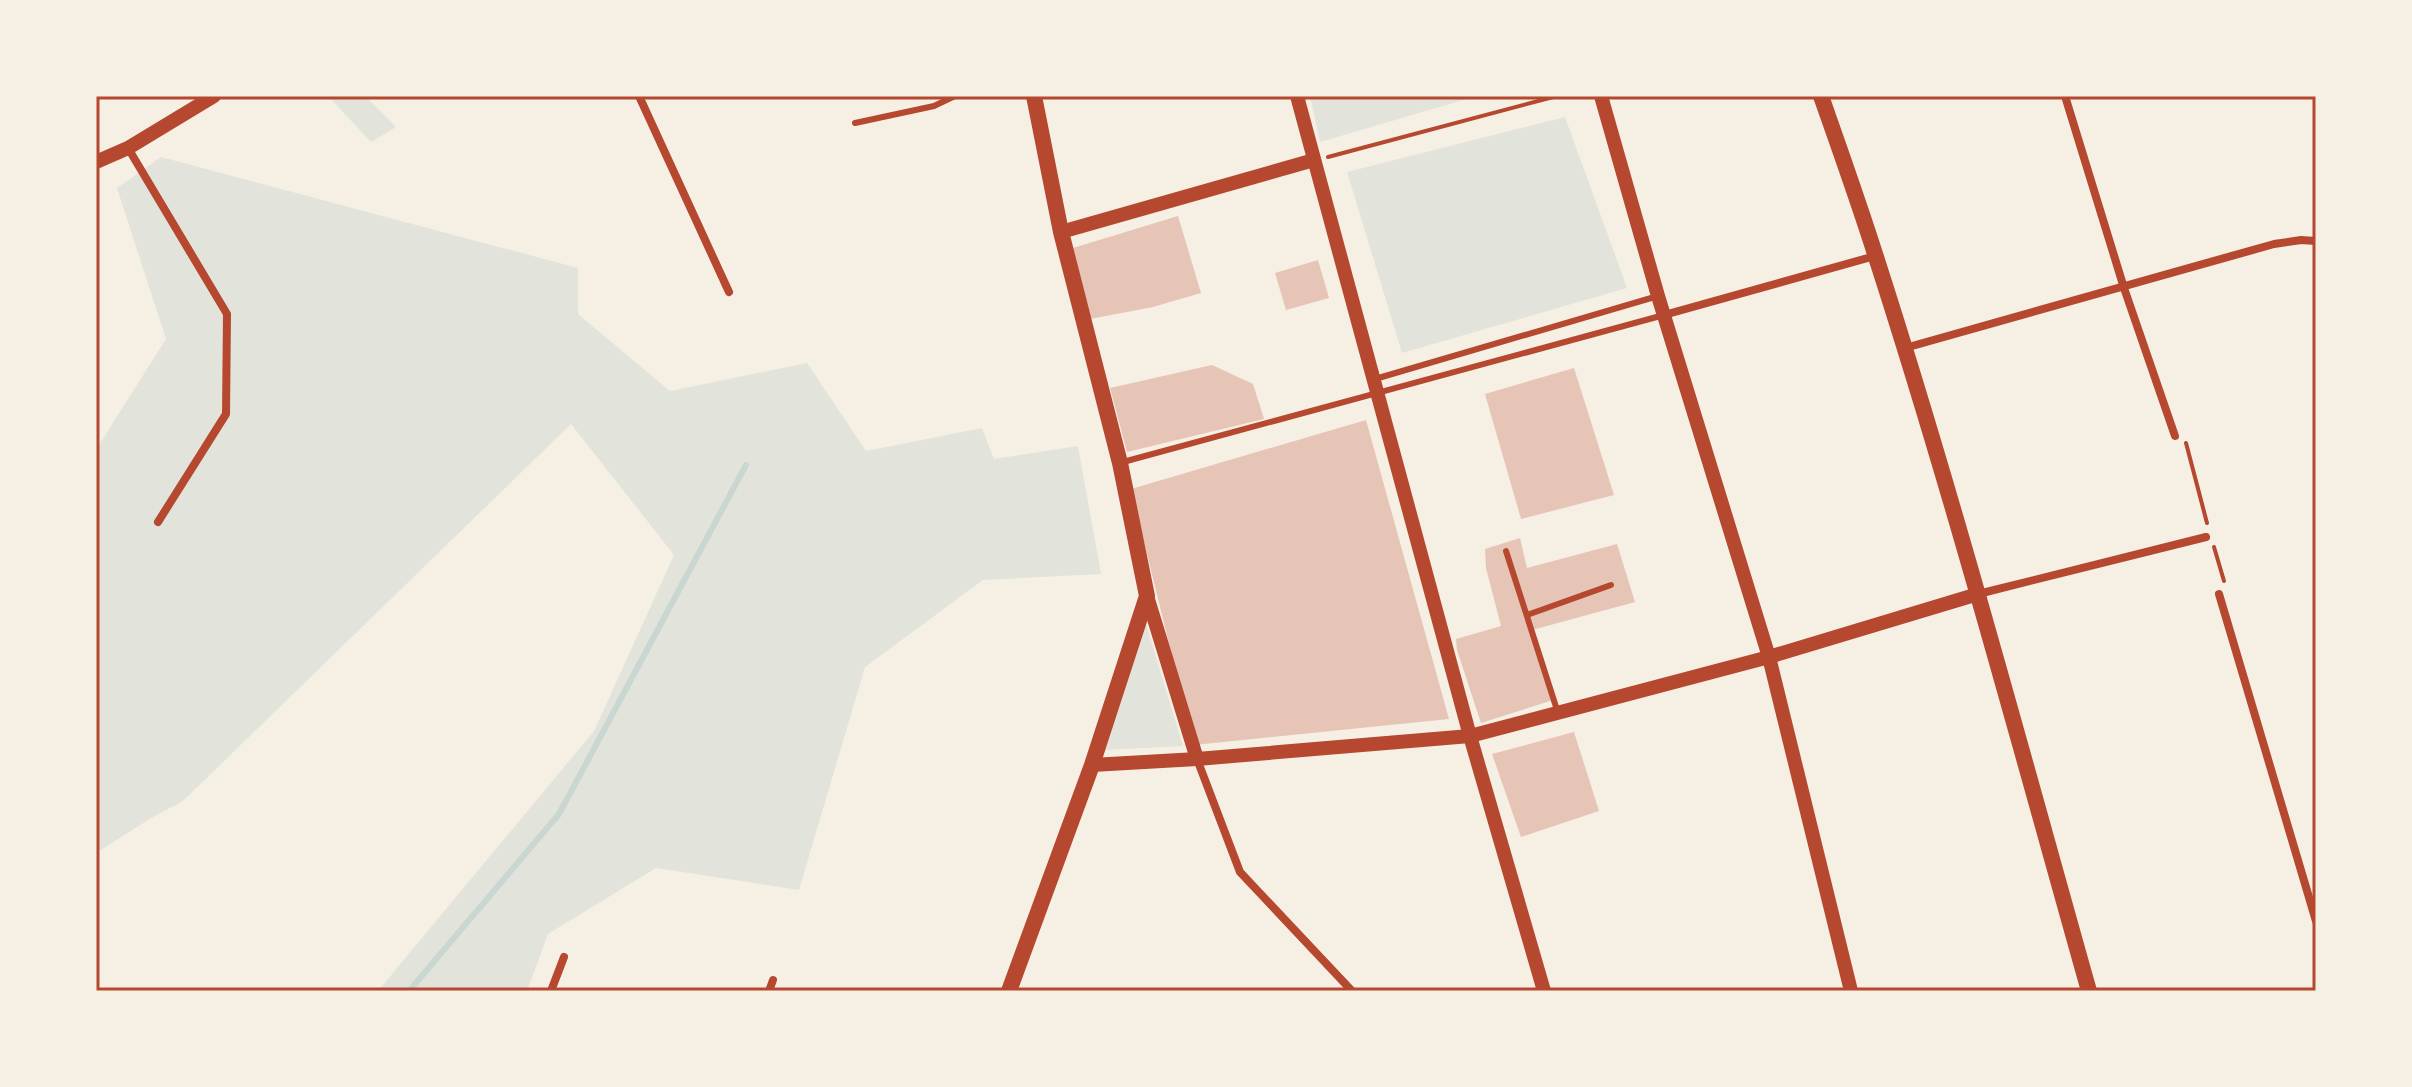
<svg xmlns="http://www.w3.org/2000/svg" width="2412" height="1087" viewBox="0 0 2412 1087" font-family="Figtree,sans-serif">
  <rect width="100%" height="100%" fill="#f6efe4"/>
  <!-- green -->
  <g fill="#e2e4dc">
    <polygon points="328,96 365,96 396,127 371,142"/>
    <polygon points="1310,96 1477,96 1320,142"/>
    <polygon points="1565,117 1627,288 1402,353 1347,172"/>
    <polygon points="161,157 578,268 578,314 670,391 807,363 866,451 982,428 994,459 1078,446 1101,574 983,580 865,667 799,890 656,868 548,934 527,991 378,991 594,731 674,555 571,424 183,801 153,817 96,853 96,444 99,445 166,339 117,188"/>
    <polygon points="1146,624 1183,746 1106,750"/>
  </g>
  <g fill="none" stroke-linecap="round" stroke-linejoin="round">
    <!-- stream -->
    <polyline stroke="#c9d6d2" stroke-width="6" points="409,991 559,814 746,465"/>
  </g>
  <!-- building -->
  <g fill="#e6c5b7">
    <polygon points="1178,216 1201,293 1153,307 1090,319 1073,248"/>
    <polygon points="1318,260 1329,298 1286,310 1275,273"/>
    <polygon points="1212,365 1253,384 1264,419 1127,452 1110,388"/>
    <polygon points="1574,368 1614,495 1521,519 1485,394"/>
    <polygon points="1366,420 1449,719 1194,745 1131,489"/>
    <polygon points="1520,538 1527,568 1617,544 1635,602 1532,630 1553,700 1481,723 1457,650 1456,639 1501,626 1486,568 1485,549"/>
    <polygon points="1574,732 1599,811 1521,837 1492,754"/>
  </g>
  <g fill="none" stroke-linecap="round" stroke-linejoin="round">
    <!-- path -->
    <g stroke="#b5482f" stroke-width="4">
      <polyline points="1328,157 1557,96"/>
      <polyline points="2186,443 2207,523"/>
      <polyline points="2214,547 2224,581"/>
    </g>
    <!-- service -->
    <g stroke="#b5482f" stroke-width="6">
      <polyline points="855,123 934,106 955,96"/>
      <polyline points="1375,379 1658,296"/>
      <polyline points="1123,462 1664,315"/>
      <polyline points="1506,551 1558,713"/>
      <polyline points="1527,615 1611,585"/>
    </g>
    <!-- minor -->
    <g stroke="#b5482f" stroke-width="8">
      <polyline points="639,96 729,292"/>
      <polyline points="2065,96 2124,288 2175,436"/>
      <polyline points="128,148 227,314 226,414 158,522"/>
      <polyline points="1664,315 1875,256"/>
      <polyline points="1905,348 2274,244 2301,240 2316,241"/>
      <polyline points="1978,594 2206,537"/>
      <polyline points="2219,594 2316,921"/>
      <polyline points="1197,759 1240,872 1352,991"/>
      <polyline points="551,991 564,957"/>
      <polyline points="769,991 773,980"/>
    </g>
    <!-- tertiary -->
    <g stroke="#b5482f" stroke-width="14">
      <polyline points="1297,96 1470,736 1544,991"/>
      <polyline points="1601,96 1658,296 1769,657 1851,991"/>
      <polyline points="96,162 128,148 214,96"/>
      <polyline points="1061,232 1314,160"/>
      <polyline points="1147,596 1197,759"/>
      <polyline points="1092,765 1197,759 1470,736 1769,657 1978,594"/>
    </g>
    <!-- secondary -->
    <g stroke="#b5482f" stroke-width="16">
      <path d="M1821,96C1840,150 1859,203 1876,257C1954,499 2020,746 2089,991"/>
      <polyline points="1009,991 1092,765 1147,596 1120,463 1061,232 1034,96"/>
    </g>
  </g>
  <!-- border -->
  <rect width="2412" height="1087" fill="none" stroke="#f6efe4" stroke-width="196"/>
  <rect x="98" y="98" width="2216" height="891" fill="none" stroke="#b5482f" stroke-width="3"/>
</svg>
